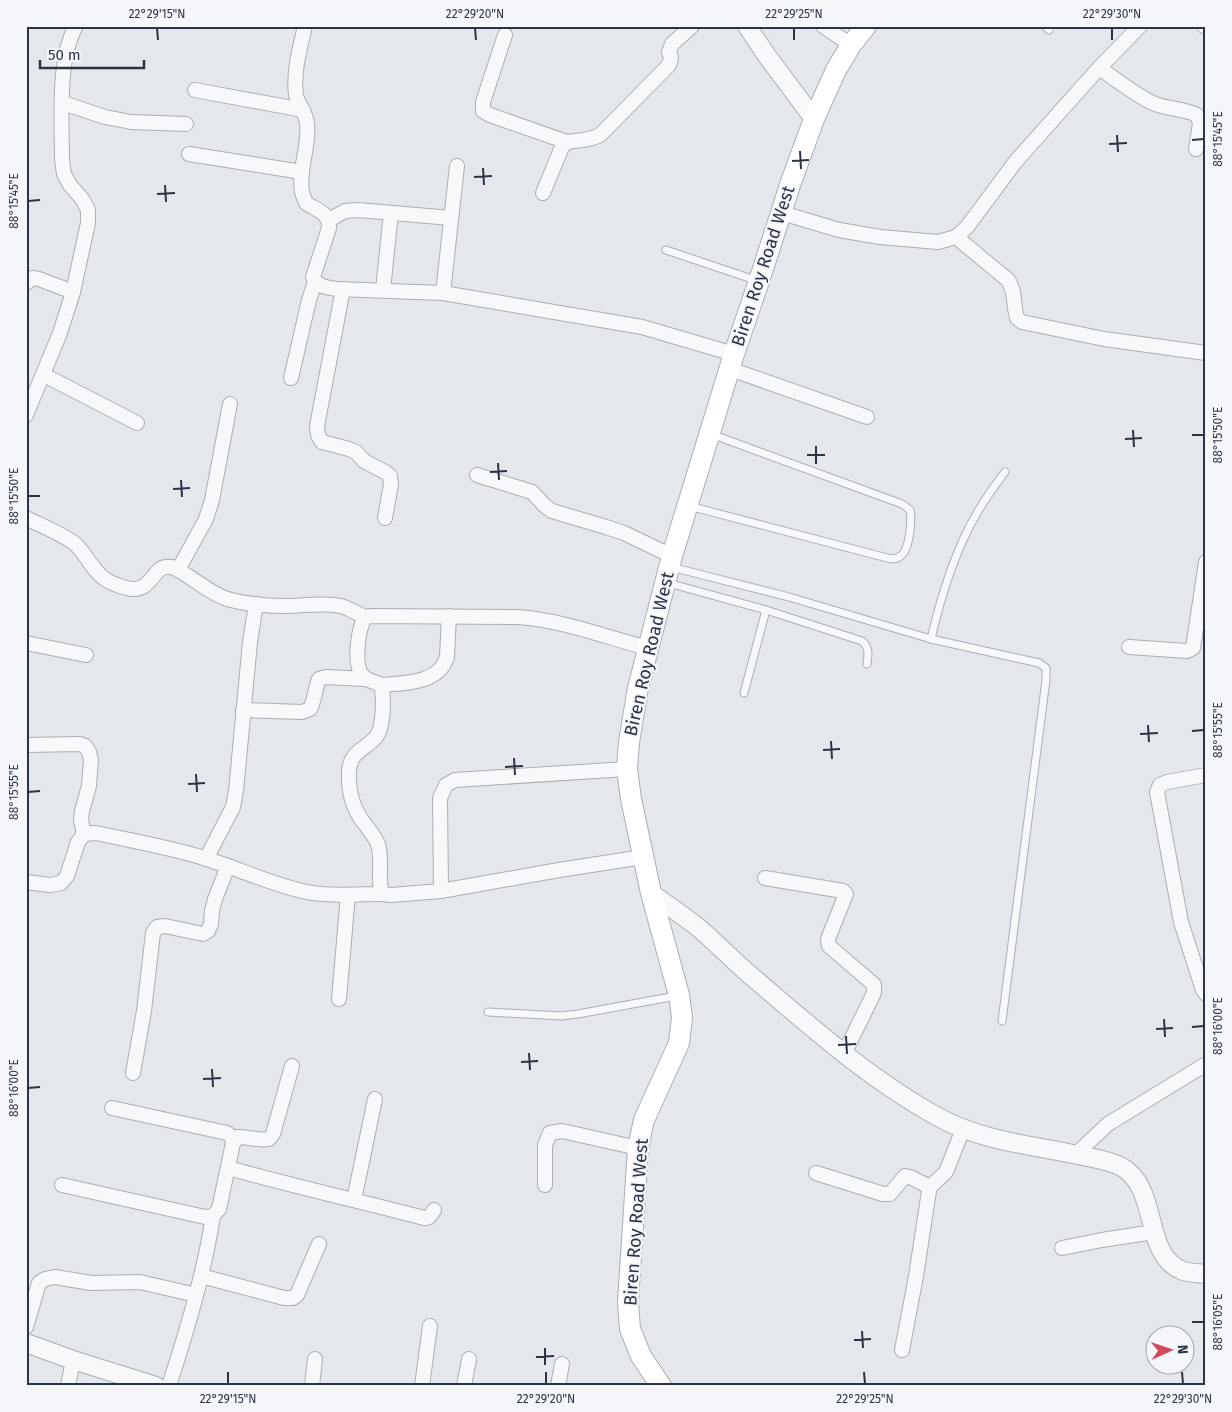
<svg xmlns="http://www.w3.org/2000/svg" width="1232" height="1412" viewBox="0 0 1232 1412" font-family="'Fira Sans',sans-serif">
  <rect width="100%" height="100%" fill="#e4e7ec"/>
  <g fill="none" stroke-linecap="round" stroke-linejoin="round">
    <defs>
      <g id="service">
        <polyline points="1045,26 1049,30"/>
        <polyline points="666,250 758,281"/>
        <path d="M689,506L891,559C894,558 897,559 899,557C910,552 912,520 910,510L902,504L711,434"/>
        <polyline points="671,567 789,597 931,639 1039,663 1046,668 1046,680 1002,1021"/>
        <path d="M668,583L766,610L862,641C870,648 868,655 867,664"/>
        <path d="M931,639C941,596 954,552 977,513C985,499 995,485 1005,472"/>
        <polyline points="744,693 766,610"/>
        <polyline points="488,1012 561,1016 578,1014 676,996"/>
      </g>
      <g id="minor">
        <path d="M305,26C300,48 293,72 296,95C298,105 306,113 307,123C310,146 298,169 302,192C303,196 305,200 306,203C318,211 329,212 329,228L313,277C317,287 326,287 336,289L443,293L642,327L734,354"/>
        <polyline points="823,26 851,45"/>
        <polyline points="1204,26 1206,27"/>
        <polyline points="505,35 483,102 483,111 490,115 567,142"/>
        <path d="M1099,68C1116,79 1136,96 1155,104C1169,109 1184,109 1197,115L1200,123L1196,149"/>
        <polyline points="195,90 303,110"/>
        <polyline points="63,103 105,117 131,122 186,124"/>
        <polyline points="189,154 302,172"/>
        <path d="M543,193L562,147L567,142C579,140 589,141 600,135L669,65L671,58L669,52L672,44L692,26"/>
        <polyline points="782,213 839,230 880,237 938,242 956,237 967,227 1016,161 1099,68 1140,26"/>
        <polyline points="329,220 345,211 358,210 451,218"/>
        <path d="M956,237L1008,280C1016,292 1013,305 1017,318L1022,322L1104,339L1206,353"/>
        <polyline points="26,283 32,278 39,279 73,292"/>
        <polyline points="343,289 317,426 318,435 322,442 349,449 356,452 364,461 385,472 390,476 391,484 385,518"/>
        <polyline points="383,290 391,213"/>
        <polyline points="443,293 457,166"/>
        <polyline points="730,369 867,417"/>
        <polyline points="44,375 137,423"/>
        <polyline points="291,378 309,300 315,282"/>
        <path d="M26,415L60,333L73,292L88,223V210L83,200L70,185L64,174L62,160C62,122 57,59 76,26"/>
        <polyline points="477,475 532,492 545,506 552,511 606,527 624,533 672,556"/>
        <path d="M26,518C42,526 60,533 74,543C79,547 82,552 86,557C98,575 105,583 127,588C153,595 152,563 171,567C177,568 183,573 188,576C200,584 213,594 227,599C245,604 266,606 284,606C303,606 322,602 341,606C349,608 357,614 365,617"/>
        <polyline points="178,570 206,519 212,500 230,404"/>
        <polyline points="26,643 86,655"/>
        <polyline points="1129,647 1187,651 1193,648 1206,562"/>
        <path d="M381,685C404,683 439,684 447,657L449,616"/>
        <path d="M243,710L302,712L310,709C315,699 315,689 319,679L326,677L365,679"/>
        <polyline points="26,745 80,744 85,746 89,752 91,760 89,786 82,811 81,820 84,834"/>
        <polyline points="1206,775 1167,782 1160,785 1157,792 1181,922 1203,990 1206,994"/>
        <path d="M643,857L559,870L441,891L391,895L382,894C377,878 383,860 378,844C374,835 367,827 361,819C351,804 348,789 349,771C350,751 366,749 376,737C384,728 384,695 381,685C376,682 367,681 363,676C353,666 358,629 365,617L373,616L518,617C562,620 605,637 648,648"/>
        <polyline points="206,859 233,807 236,791 250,642 256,604"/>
        <polyline points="765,878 843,891 846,894 828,939 829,946 871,982 874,985 874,993 844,1054"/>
        <path d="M26,882L50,885L61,883L67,876L78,842L84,834L96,833C132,841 169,847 204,858C237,868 268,883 302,891C328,897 356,894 382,894"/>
        <polyline points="441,891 440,798 446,785 455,780 627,769"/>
        <polyline points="339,999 348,895"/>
        <polyline points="133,1073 144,1011 153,933 157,927 165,926 203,934 208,931 211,924 212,911 215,899 228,866"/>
        <path d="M233,1143L238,1137C249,1137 259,1141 269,1139L273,1134L292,1066"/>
        <polyline points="1075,1155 1108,1124 1206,1064"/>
        <path d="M228,1168C293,1186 359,1201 424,1218C430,1218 431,1215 434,1210"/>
        <polyline points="816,1173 883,1194 890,1194 905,1176 910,1177 930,1187"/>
        <polyline points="62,1185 205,1217 213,1216 219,1209 233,1143 231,1136 227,1133 112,1108"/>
        <polyline points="545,1185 545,1145 550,1133 562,1131 638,1148"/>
        <polyline points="354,1200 375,1099"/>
        <polyline points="1062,1248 1102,1240 1154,1232"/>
        <polyline points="201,1276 284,1298 293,1298 297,1295 319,1244"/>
        <polyline points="26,1327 39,1283 45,1279 55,1277 91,1283 140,1282 196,1295"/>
        <polyline points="902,1350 916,1276 929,1191 930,1187 946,1172 963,1129"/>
        <polyline points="68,1386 73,1360"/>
        <path d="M169,1386C187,1330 204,1274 213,1216"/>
        <polyline points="312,1386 315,1359"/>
        <polyline points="422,1386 430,1326"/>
        <polyline points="464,1386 469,1359"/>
        <polyline points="558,1386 562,1364"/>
      </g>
      <g id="tertiary">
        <polyline points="747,26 767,56 814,119"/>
        <path d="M651,893C667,905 684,916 700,929C717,944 733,960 750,975C810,1026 870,1080 940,1118C982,1141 1032,1145 1078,1155C1092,1158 1109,1160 1122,1167C1160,1189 1142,1255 1183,1271C1190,1273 1199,1273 1206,1274"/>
        <polyline points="26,1343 73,1360 156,1386"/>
      </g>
      <polyline id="secondary" points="661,1386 641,1356 630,1329 628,1302 638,1148 644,1120 679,1043 682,1017 679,995 651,893 631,799 627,769 629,742 638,688 672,556 734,354 759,281 791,182 814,119 836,70 851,45 866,26"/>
    </defs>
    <!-- service casing -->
    <use href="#service" stroke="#a9aeb7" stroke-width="9"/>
    <!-- minor casing -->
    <use href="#minor" stroke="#a9aeb7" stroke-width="16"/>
    <!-- tertiary casing -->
    <use href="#tertiary" stroke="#a9aeb7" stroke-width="20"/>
    <!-- secondary casing -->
    <use href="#secondary" stroke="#a9aeb7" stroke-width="22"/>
    <!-- service -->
    <use href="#service" stroke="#f7f8fa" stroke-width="7"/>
    <!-- minor -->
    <use href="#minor" stroke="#f7f8fa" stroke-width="14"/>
    <!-- tertiary -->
    <use href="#tertiary" stroke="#f7f8fa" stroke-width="18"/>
    <!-- secondary -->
    <use href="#secondary" stroke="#fff" stroke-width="20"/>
  </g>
  <!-- ticks -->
  <path fill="none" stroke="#2b3445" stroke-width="2" d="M157,28L158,40M475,28L476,40M794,28V40M1112,28V40M1117,135L1118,152M1192,140L1204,139M1109,144L1127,143M800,151L801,169M792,161L809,160M483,168L484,185M474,177L492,176M165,185L166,202M157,194L175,193M28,201L40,200M1133,430L1134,447M1192,435H1204M1125,439L1142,438M816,446V464M807,455H825M498,463L499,480M490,472L507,471M181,480L182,497M173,489L190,488M28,496H40M1148,725L1149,742M1192,731L1204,730M1140,734L1158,733M831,741L832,759M823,750L840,749M514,758L515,775M505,767L523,766M196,774L197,792M188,784L205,783M28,792L40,791M1164,1019L1165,1037M1192,1027L1204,1026M1156,1029L1173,1028M846,1036L847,1054M838,1045L856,1044M529,1053L530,1070M521,1062L538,1061M212,1069L213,1087M203,1079L221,1078M28,1088L40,1087M1192,1322H1204M862,1331L863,1348M854,1340L871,1339M545,1348V1365M536,1357L554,1356M228,1372V1384M546,1372V1384M864,1372L865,1384M1182,1372L1183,1384"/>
  <g text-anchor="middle" stroke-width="4.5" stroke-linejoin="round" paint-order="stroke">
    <!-- street labels -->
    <g font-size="18" fill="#2b3445" stroke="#f4f6f9">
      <text transform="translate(763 266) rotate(-72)" y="6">Biren Roy Road West</text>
      <text transform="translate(649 654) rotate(-77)" y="6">Biren Roy Road West</text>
      <text transform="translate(636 1222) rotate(-86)" y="6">Biren Roy Road West</text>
    </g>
  </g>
  <!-- border -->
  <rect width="1232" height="1412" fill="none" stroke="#f4f6f9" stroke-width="55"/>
  <!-- north arrow -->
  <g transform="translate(1170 1350) rotate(87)"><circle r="24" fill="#f4f6f9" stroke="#a4a8b1"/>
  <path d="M0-4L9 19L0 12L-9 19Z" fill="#d1495b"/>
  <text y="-8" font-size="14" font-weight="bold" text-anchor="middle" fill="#2b3445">N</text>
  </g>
  <!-- scale -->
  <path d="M40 60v8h104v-8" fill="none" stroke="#2b3445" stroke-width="2.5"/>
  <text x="48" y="60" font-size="15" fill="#2b3445" stroke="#f4f6f9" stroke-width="4" paint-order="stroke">50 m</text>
  <rect x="28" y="28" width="1176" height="1356" fill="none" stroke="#2b3445" stroke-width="2"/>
  <g font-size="12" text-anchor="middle" fill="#2b3445">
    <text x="157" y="18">22°29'15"N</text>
    <text x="475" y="18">22°29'20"N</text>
    <text x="794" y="18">22°29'25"N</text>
    <text x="1112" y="18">22°29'30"N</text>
    <text transform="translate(1218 139) rotate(-90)" y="4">88°15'45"E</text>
    <text transform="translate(14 201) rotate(-90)" y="4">88°15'45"E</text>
    <text transform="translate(1218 435) rotate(-90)" y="4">88°15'50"E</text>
    <text transform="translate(14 496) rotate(-90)" y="4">88°15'50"E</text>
    <text transform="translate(1218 730) rotate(-90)" y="4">88°15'55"E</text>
    <text transform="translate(14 792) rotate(-90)" y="4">88°15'55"E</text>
    <text transform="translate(1218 1026) rotate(-90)" y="4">88°16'00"E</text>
    <text transform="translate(14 1088) rotate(-90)" y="4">88°16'00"E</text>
    <text transform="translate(1218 1322) rotate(-90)" y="4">88°16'05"E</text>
    <text x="228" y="1403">22°29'15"N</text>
    <text x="546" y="1403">22°29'20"N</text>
    <text x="865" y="1403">22°29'25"N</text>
    <text x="1183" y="1403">22°29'30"N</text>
  </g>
</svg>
